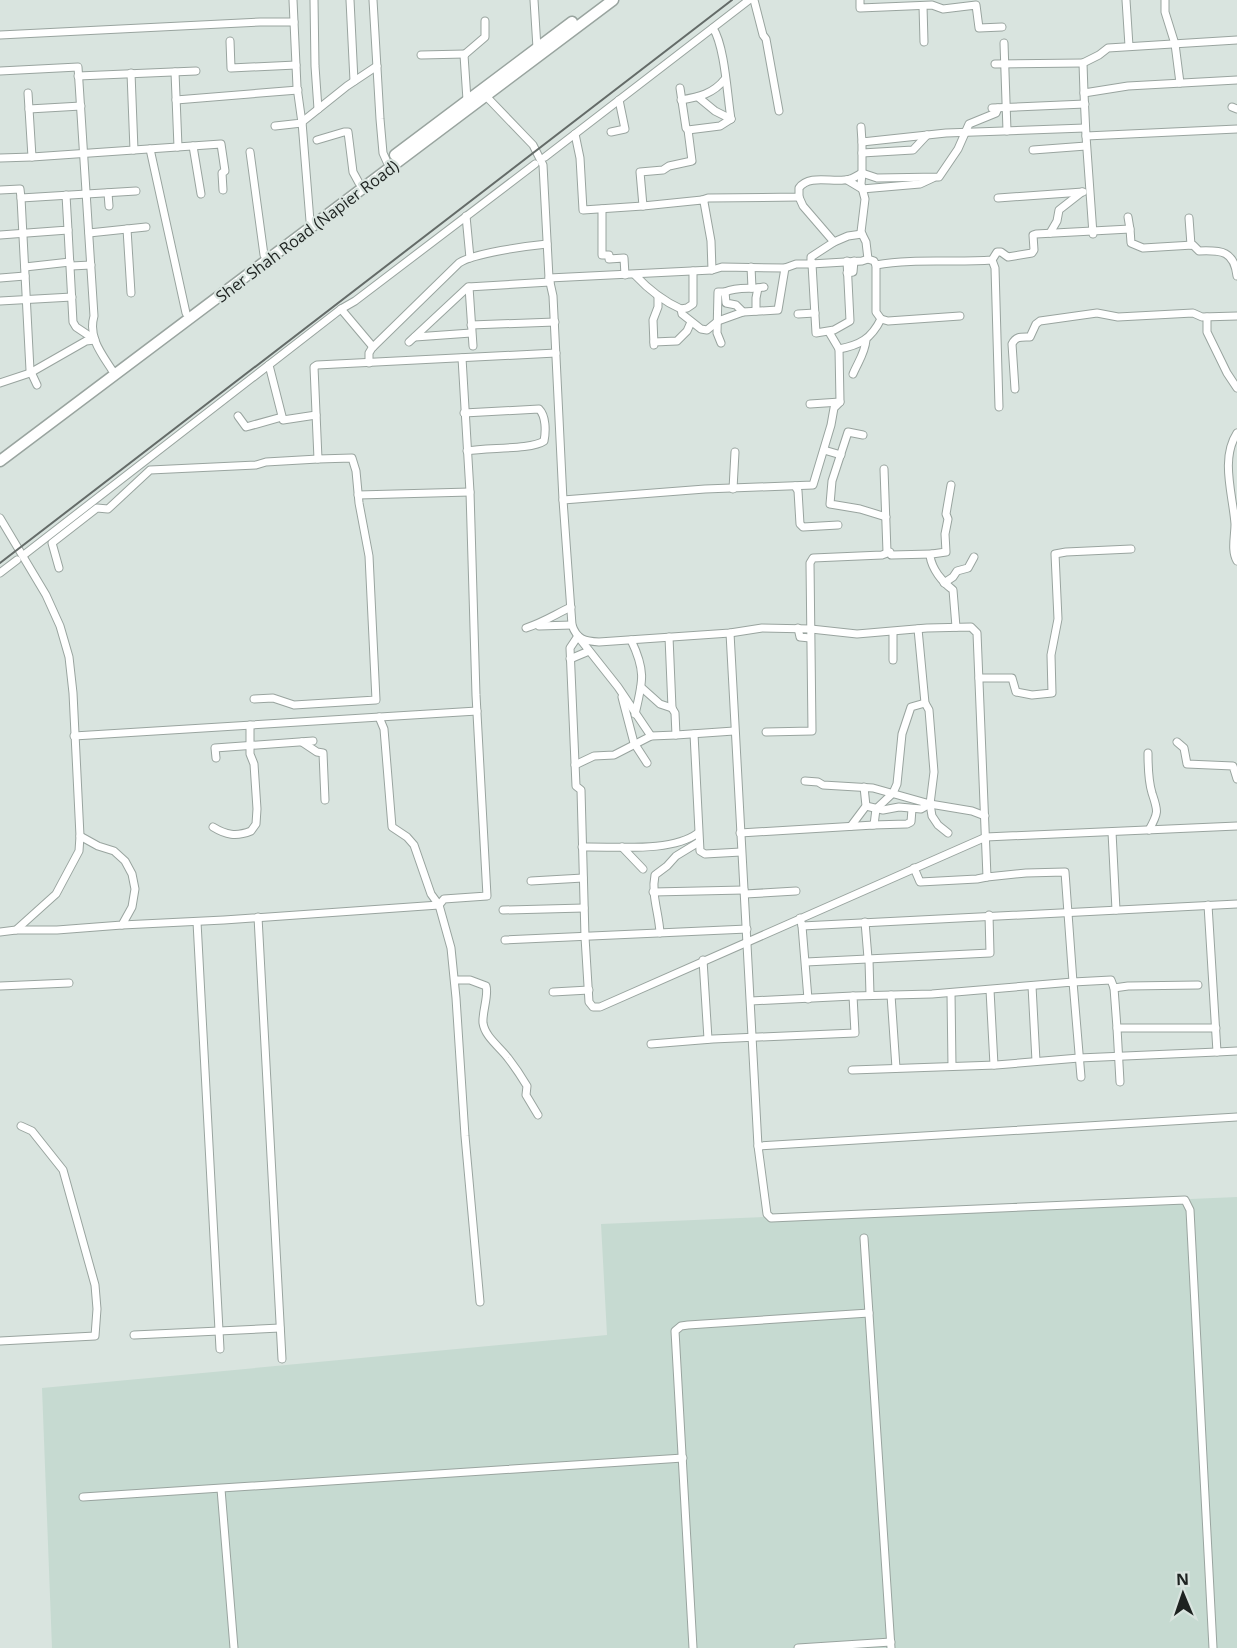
<svg xmlns="http://www.w3.org/2000/svg" width="1237" height="1648" viewBox="0 0 1237 1648" font-family="'Open Sans',sans-serif">
  <rect width="100%" height="100%" fill="#d9e4df"/>
  <!-- built -->
  <polygon fill="#c6dad1" points="1237,1197 1237,1648 52,1648 42,1388 607,1335 601,1224"/>
  <g fill="none" stroke-linecap="round" stroke-linejoin="round">
    <defs>
      <g id="minor">
        <polyline points="314,0 315,66 318,109"/>
        <polyline points="350,0 354,81"/>
        <polyline points="373,0 380,119 383,153 387,162"/>
        <polyline points="534,0 537,48"/>
        <polyline points="754,0 763,35 766,39 779,111"/>
        <polyline points="860,0 860,8 932,5 943,9 976,5 979,28 1002,27"/>
        <polyline points="1126,0 1129,46"/>
        <polyline points="1165,0 1165,12 1175,44 1180,83"/>
        <polyline points="923,6 924,42"/>
        <path d="M713,28C725,47 727,94 731,119"/>
        <polyline points="0,35 260,22 294,22"/>
        <polyline points="1237,40 1108,48 1099,55 1083,63 1084,93 1128,86 1237,80"/>
        <polyline points="230,41 231,68 296,65"/>
        <polyline points="1004,43 1007,131"/>
        <polyline points="421,55 465,54"/>
        <polyline points="995,64 1083,63"/>
        <path d="M0,71L78,67L94,316C88,337 101,353 112,370"/>
        <polyline points="175,72 178,147"/>
        <polyline points="131,73 134,150"/>
        <polyline points="78,76 196,71"/>
        <polyline points="680,88 686,128 688,130 720,126 731,119"/>
        <polyline points="28,93 32,157 221,144 225,171 222,173 223,190"/>
        <path d="M483,93L533,145L543,165L549,278L553,296L563,500L572,625C577,640 585,641 599,642L730,633L762,628L811,629L857,634L927,628L971,627L977,633L987,877L1026,873L1065,872L1073,982L1111,980L1114,988L1128,986L1198,985"/>
        <polyline points="1084,93 1086,136 1237,129"/>
        <polyline points="698,97 715,111 731,119"/>
        <polyline points="176,100 298,90"/>
        <polyline points="467,100 464,55 485,37 485,21"/>
        <path d="M681,100C699,97 713,94 725,79"/>
        <polyline points="1232,107 1237,109"/>
        <polyline points="992,108 1085,104"/>
        <polyline points="29,109 81,106"/>
        <polyline points="275,126 302,123 297,87 293,0"/>
        <polyline points="861,127 862,142 946,133 1085,128"/>
        <polyline points="611,132 625,129 619,100"/>
        <polyline points="575,134 580,158 583,210 643,206"/>
        <polyline points="1086,136 1093,234"/>
        <polyline points="317,140 344,132 348,132 353,172 359,183"/>
        <polyline points="862,142 862,173 861,184 865,199 861,232 866,242 868,259 874,261 876,265 876,312 881,319 888,321 960,316"/>
        <polyline points="193,146 201,194"/>
        <polyline points="150,149 186,313"/>
        <polyline points="1033,150 1086,146"/>
        <polyline points="250,152 264,255"/>
        <polyline points="862,153 913,150 927,135"/>
        <polyline points="545,157 749,0"/>
        <polyline points="0,158 32,157"/>
        <polyline points="847,180 862,189 920,184 933,178"/>
        <polyline points="0,190 20,189 21,198 136,191"/>
        <polyline points="108,193 109,206"/>
        <polyline points="799,197 803,206 834,242 848,236 862,234"/>
        <polyline points="21,198 30,370 37,385"/>
        <polyline points="998,198 1083,192"/>
        <path d="M702,200L708,198L799,197V188C810,173 835,184 850,179C854,178 858,175 862,173L877,178L939,177L958,149L969,124L996,113L998,108"/>
        <polyline points="602,209 602,255 609,255 609,259 624,258 625,275"/>
        <polyline points="466,216 470,258"/>
        <polyline points="1128,217 1130,229"/>
        <polyline points="1189,218 1191,245"/>
        <polyline points="310,221 302,122 347,86 377,66"/>
        <polyline points="127,229 131,293"/>
        <polyline points="68,230 73,322 76,327 94,339"/>
        <polyline points="89,233 146,227"/>
        <polyline points="1050,233 1057,221 1059,210 1082,192"/>
        <polyline points="0,235 68,230 66,195"/>
        <polyline points="834,242 811,257 811,264 862,261 868,259"/>
        <polyline points="992,260 995,268 999,407"/>
        <polyline points="812,264 816,333 834,330 850,321 847,261"/>
        <path d="M876,265C914,258 953,263 992,260L997,252H1001L1008,257L1032,253L1034,250L1033,235L1036,234L1130,229L1131,243L1143,248L1193,245L1199,251C1222,250 1234,251 1237,276"/>
        <polyline points="71,266 91,265"/>
        <polyline points="25,267 70,262"/>
        <polyline points="751,267 752,288"/>
        <polyline points="712,270 722,267 785,268"/>
        <polyline points="693,271 693,304 687,308 681,309 682,314 701,329 707,330 718,321 743,312"/>
        <polyline points="847,273 853,272 854,261"/>
        <path d="M635,275C648,289 663,301 681,309"/>
        <polyline points="0,278 25,276"/>
        <polyline points="549,278 712,270 711,241 704,202 702,200 643,206 640,172 663,170 669,166 692,161 688,130"/>
        <polyline points="469,287 473,346"/>
        <path d="M725,292C739,286 751,290 764,287"/>
        <polyline points="0,301 72,297"/>
        <polyline points="341,309 373,347"/>
        <polyline points="756,311 756,298 758,288"/>
        <polyline points="798,314 815,313"/>
        <polyline points="1207,317 1207,332 1227,373 1237,388"/>
        <polyline points="471,325 555,322"/>
        <polyline points="415,337 471,333"/>
        <polyline points="409,342 468,287 550,282"/>
        <polyline points="654,342 677,341 687,331 691,322"/>
        <polyline points="721,343 717,333 718,292 725,292 726,303 736,305 743,312 778,310 785,268 796,264 811,264"/>
        <polyline points="654,345 653,320 658,307 658,296"/>
        <path d="M839,349C860,345 871,339 881,319"/>
        <path d="M369,363V353L372,348L459,263C474,253 527,246 547,244"/>
        <polyline points="269,365 283,420 316,415"/>
        <path d="M853,374C858,362 865,353 866,340"/>
        <polyline points="0,383 30,373 86,341 95,340"/>
        <path d="M1015,389L1012,344C1016,336 1021,337 1030,337L1036,324L1040,321L1097,313L1118,317L1193,313L1202,317L1237,316"/>
        <polyline points="810,404 840,402"/>
        <path d="M464,413L539,409C546,416 546,431 544,441C531,450 486,447 467,451"/>
        <polyline points="238,416 246,427 282,417"/>
        <path d="M1237,433C1220,459 1233,495 1235,524C1235,536 1231,551 1237,561"/>
        <polyline points="863,435 848,432 832,481 830,504 860,509 886,517"/>
        <polyline points="824,450 841,455"/>
        <polyline points="884,469 887,552"/>
        <path d="M951,485L946,514L948,519L945,534L946,552L932,554L930,556C932,569 942,582 953,590L956,627"/>
        <polyline points="795,486 798,491 800,524 803,527 838,525"/>
        <polyline points="733,489 735,452"/>
        <polyline points="358,495 470,492"/>
        <polyline points="563,500 705,489 813,485 831,425 834,408 840,402 839,349 829,332"/>
        <polyline points="0,518 46,595 60,626 69,657 73,693 80,836 79,851 56,894 16,930 0,932"/>
        <polyline points="25,554 341,309 355,301 535,164"/>
        <polyline points="59,568 52,543 97,508 108,509 150,470 256,465 266,462 318,459"/>
        <polyline points="0,573 17,560"/>
        <polyline points="944,583 953,577 957,571 968,568 974,557"/>
        <polyline points="539,626 572,625"/>
        <path d="M526,628C544,622 554,615 571,607"/>
        <polyline points="798,628 800,637 810,638"/>
        <polyline points="918,629 925,703 929,710 934,772 930,804 932,816 938,825 948,833"/>
        <polyline points="893,632 893,660"/>
        <polyline points="730,633 758,1146 767,1214 771,1218 1185,1200 1190,1210 1213,1648"/>
        <polyline points="578,636 570,648 576,786 581,790 585,937 589,1002 593,1007 600,1007 986,837 1237,826"/>
        <polyline points="580,639 618,687 651,736"/>
        <path d="M631,640C646,671 643,681 635,714"/>
        <polyline points="570,659 589,651"/>
        <polyline points="979,678 1012,678 1016,692 1032,695 1052,693 1051,655 1058,619 1055,554 1066,552 1131,549"/>
        <polyline points="641,687 660,704 672,708"/>
        <polyline points="622,697 634,743 647,763"/>
        <polyline points="254,699 273,698 294,705 376,700 369,556 359,503 356,471 352,458 318,459 314,367 317,365 556,353"/>
        <polyline points="379,717 384,729 392,827 407,837 414,845 431,894 439,905 451,948 456,998 465,1136 480,1302"/>
        <polyline points="766,732 812,731 810,563 813,558 882,555 890,552 891,555 932,554"/>
        <polyline points="694,734 700,851 705,854 741,852"/>
        <polyline points="676,735 734,731"/>
        <polyline points="74,736 477,711"/>
        <polyline points="302,742 317,752 323,753 325,800"/>
        <polyline points="1177,742 1184,748 1187,764 1233,766 1237,779"/>
        <path d="M1148,753C1148,766 1148,780 1152,793C1158,811 1159,812 1149,830"/>
        <polyline points="216,758 215,748 313,741"/>
        <polyline points="575,765 594,756 614,755 651,736 676,735 675,713 672,708 669,637"/>
        <polyline points="805,781 818,782 823,785 873,788 930,804 972,811 985,816"/>
        <polyline points="866,806 883,810 899,807 921,809 930,804"/>
        <polyline points="872,825 907,824 911,822 912,809"/>
        <polyline points="851,826 866,806 864,787"/>
        <path d="M213,827C226,835 236,837 251,831L256,824L257,809L254,764L250,754V725"/>
        <polyline points="1112,832 1116,910"/>
        <polyline points="740,833 874,825 876,809 893,793 897,784 902,734 911,707 925,703"/>
        <path d="M582,847C615,846 671,853 698,833"/>
        <polyline points="622,847 643,869"/>
        <polyline points="914,868 920,882 977,879 987,877"/>
        <polyline points="531,881 583,878"/>
        <polyline points="653,892 744,890"/>
        <polyline points="745,894 796,891"/>
        <polyline points="1208,905 1217,1052 1237,1051"/>
        <polyline points="503,910 584,908"/>
        <polyline points="258,917 282,1359"/>
        <polyline points="800,918 802,926 1237,904"/>
        <polyline points="197,922 220,1349"/>
        <polyline points="865,922 868,958"/>
        <polyline points="122,925 224,920 439,905 444,899 487,896 476,695 470,492 462,358"/>
        <polyline points="802,926 808,999"/>
        <polyline points="16,930 57,930 122,925 132,907 135,889 132,874 125,861 114,851 98,846 80,836"/>
        <path d="M660,933C659,913 651,895 655,875L667,866L676,856L699,842"/>
        <polyline points="505,940 747,929"/>
        <polyline points="703,960 708,1039"/>
        <polyline points="869,960 870,995"/>
        <polyline points="806,962 990,953 989,915"/>
        <path d="M455,980H470L486,986C489,995 482,1012 483,1023C485,1037 500,1047 508,1058C515,1067 521,1076 527,1086L526,1095L538,1115"/>
        <polyline points="0,986 69,983"/>
        <polyline points="1032,986 1036,1061"/>
        <polyline points="1114,988 1117,1028 1216,1028"/>
        <polyline points="990,990 994,1065"/>
        <polyline points="553,992 589,990"/>
        <polyline points="951,993 952,1066"/>
        <polyline points="891,995 896,1068"/>
        <polyline points="751,1001 853,996"/>
        <polyline points="1117,1028 1120,1082"/>
        <polyline points="651,1044 713,1039 855,1033 853,996 932,994 1073,982 1081,1077"/>
        <polyline points="852,1070 996,1065 1079,1058 1217,1052"/>
        <polyline points="758,1146 1237,1117"/>
        <polyline points="864,1238 891,1648"/>
        <polyline points="134,1335 280,1328"/>
        <polyline points="0,1341 95,1336 97,1309 95,1285 63,1170 32,1131 21,1126"/>
        <polyline points="221,1489 234,1648"/>
        <polyline points="83,1497 683,1458"/>
        <polyline points="693,1648 675,1331 681,1326 688,1325 869,1313"/>
        <polyline points="798,1648 891,1642"/>
      </g>
      <g id="primary">
        <polyline points="395,155 572,22"/>
        <polyline points="0,461 613,0"/>
      </g>
    </defs>
    <!-- minor casing -->
    <use href="#minor" stroke="#99a49f" stroke-width="9"/>
    <!-- primary casing -->
    <use href="#primary" stroke="#99a49f" stroke-width="13"/>
    <!-- minor -->
    <use href="#minor" stroke="#fff" stroke-width="7"/>
    <!-- primary -->
    <use href="#primary" stroke="#fff" stroke-width="10"/>
    <!-- rail -->
    <polyline stroke="#646b68" stroke-width="2" points="0,563 732,0"/>
  </g>
  <g text-anchor="middle" stroke-width="4.5" stroke-linejoin="round" paint-order="stroke">
    <!-- street labels -->
    <g font-size="16" fill="#1d2220" stroke="#d9e4df">
      <text transform="translate(307 231) rotate(-37)" y="6">Sher Shah Road (Napier Road)</text>
    </g>
  </g>
  <!-- north arrow -->
  <g transform="translate(1183 1594) rotate(358)" stroke="#d9e4df" stroke-width="4.5" paint-order="stroke">
  <path d="M0-4.5L10 22L0 15L-10 22Z" fill="#1d2220"/>
  <text y="-9" font-size="16" font-weight="bold" text-anchor="middle" fill="#1d2220">N</text>
  </g>
</svg>
